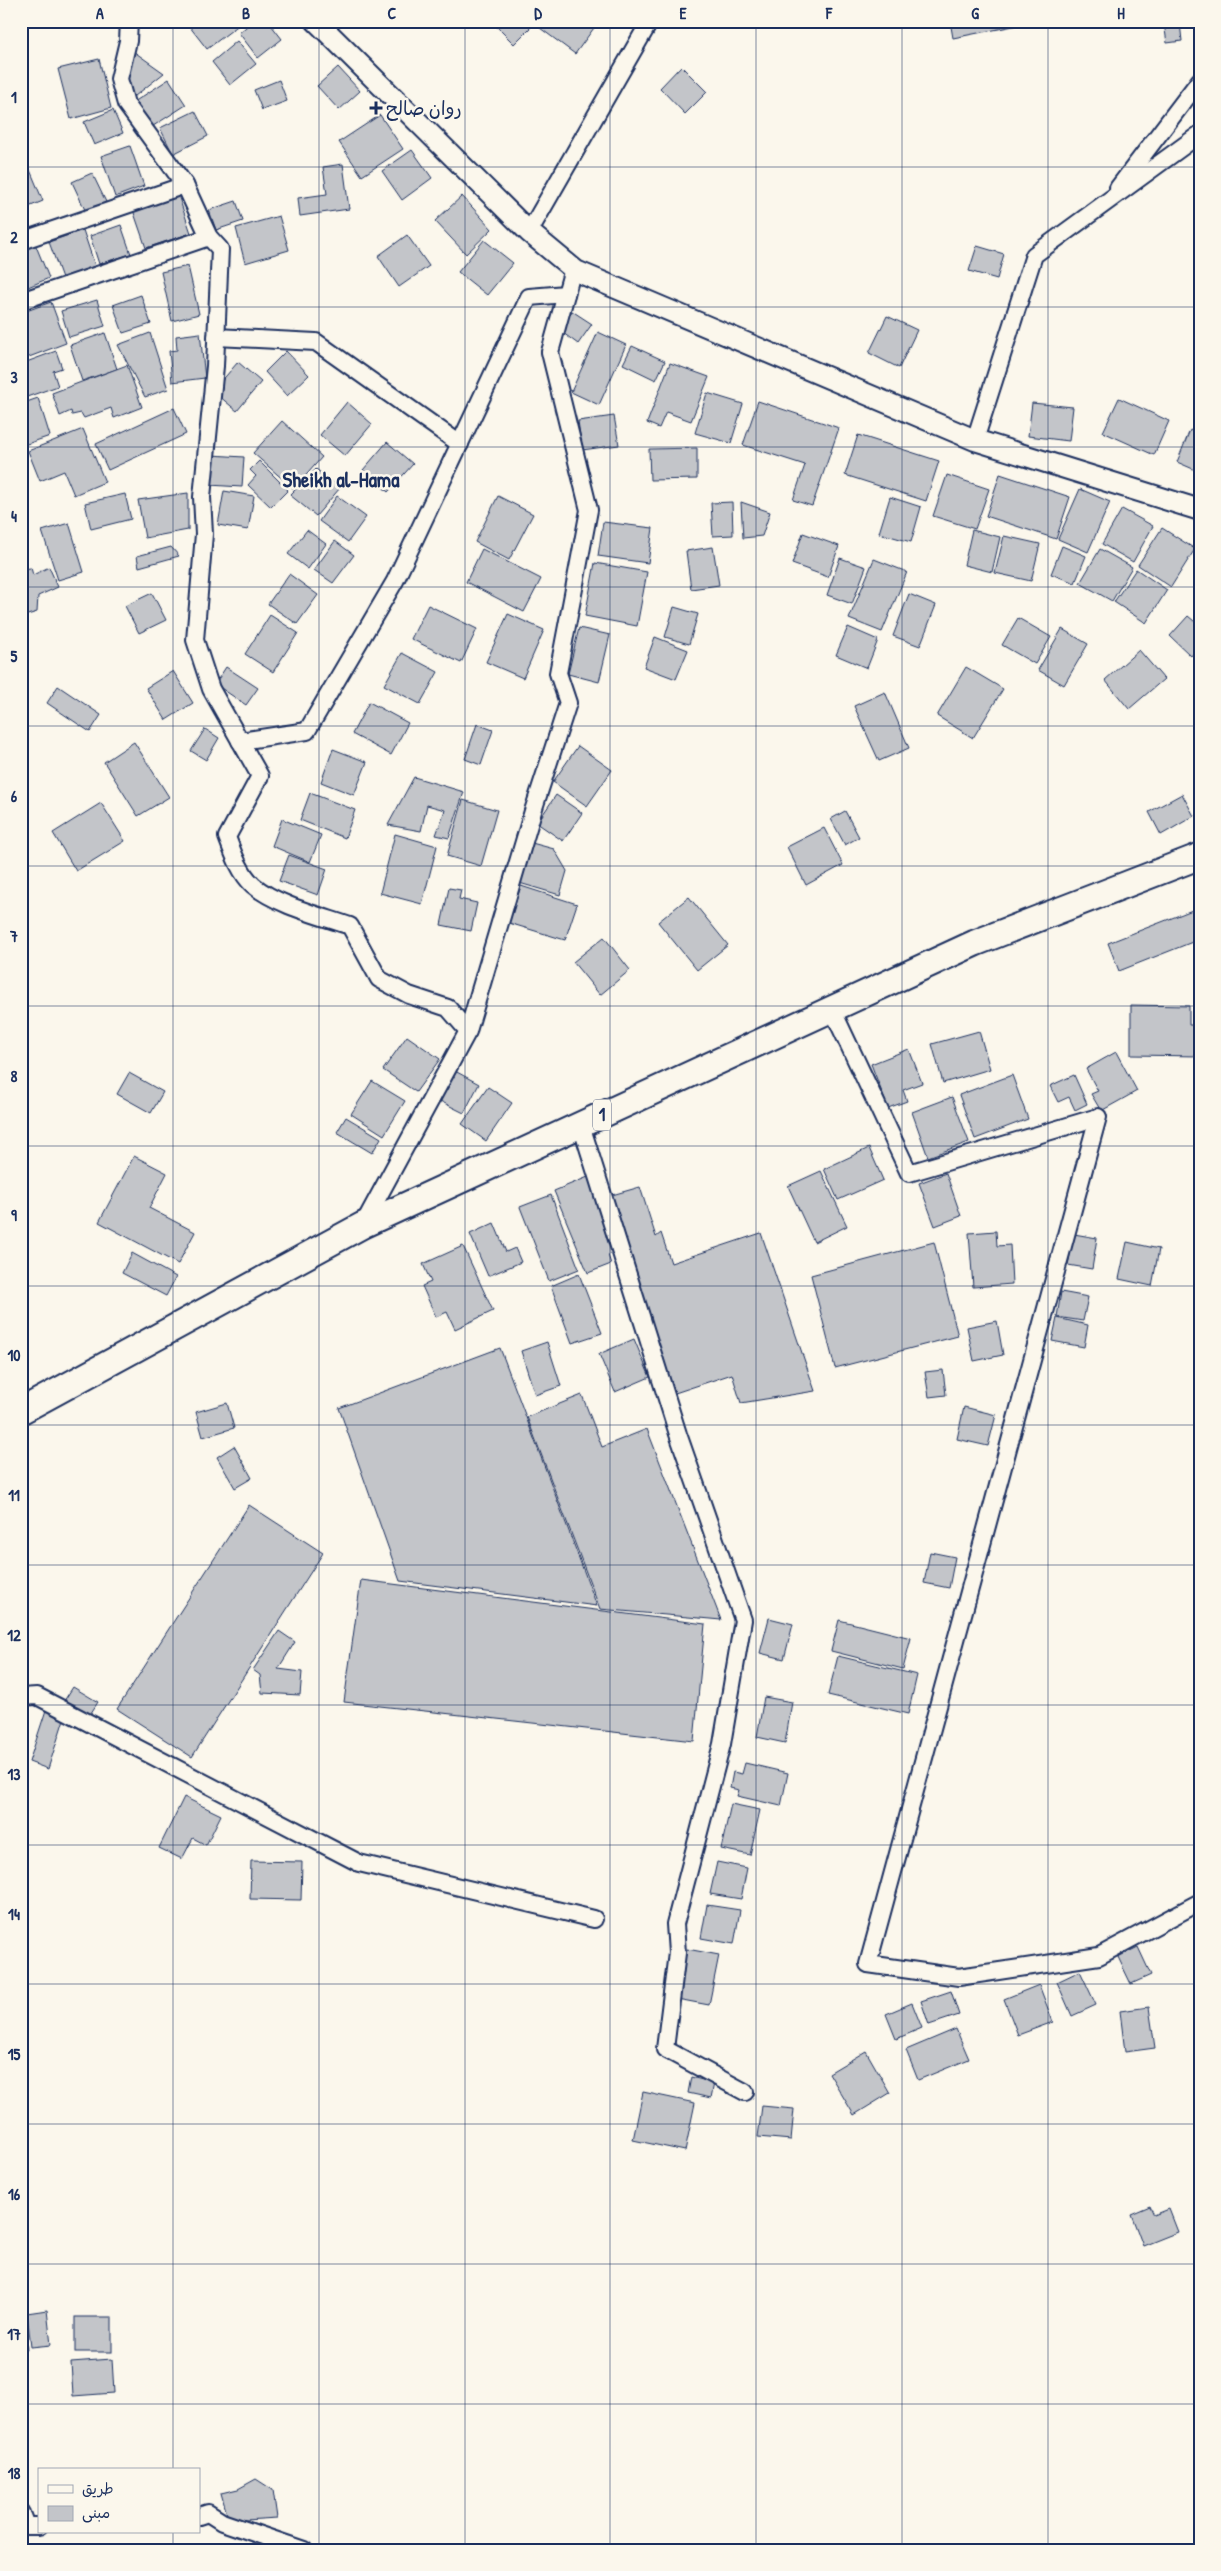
<svg xmlns="http://www.w3.org/2000/svg" width="1221" height="2571" viewBox="0 0 1221 2571" font-family="'Patrick Hand','Playpen Sans Arabic',sans-serif">
  <rect width="100%" height="100%" fill="#fbf7ec"/>
  <filter id="ink" filterUnits="userSpaceOnUse"><feTurbulence type="fractalNoise" baseFrequency=".02" numOctaves="2"/><feDisplacementMap in="SourceGraphic" scale="10" xChannelSelector="R" yChannelSelector="G"/><feConvolveMatrix kernelMatrix="1 2 1 2 8 2 1 2 1" color-interpolation-filters="sRGB"/></filter>
  <g filter="url(#ink)">
    <!-- building -->
    <g fill="#c3c5c9" stroke="#1b2f5e">
      <polygon points="238,21 240,24 207,49 186,22"/>
      <polygon points="253,21 268,21 282,39 258,58 239,33"/>
      <polygon points="491,21 537,21 514,44"/>
      <polygon points="545,21 599,21 575,54 540,28"/>
      <polygon points="950,21 1034,21 1034,22 953,38"/>
      <polygon points="1152,21 1192,21 1192,22 1180,23 1182,41 1167,43 1164,23 1153,25"/>
      <polygon points="237,41 256,64 230,85 212,62"/>
      <polygon points="133,51 164,73 135,96 125,89"/>
      <polygon points="99,59 111,108 71,119 58,69"/>
      <polygon points="681,66 707,92 685,114 660,88"/>
      <polygon points="338,67 360,91 339,110 317,86"/>
      <polygon points="169,79 186,105 150,128 134,102"/>
      <polygon points="279,80 287,101 262,110 254,90"/>
      <polygon points="113,110 123,133 94,145 84,122"/>
      <polygon points="195,111 208,136 173,154 160,128"/>
      <polygon points="380,115 403,149 362,176 339,142"/>
      <polygon points="130,146 144,186 115,197 101,156"/>
      <polygon points="412,150 432,178 402,200 382,171"/>
      <polygon points="25,158 43,201 21,210 21,160"/>
      <polygon points="343,164 349,209 300,216 298,198 327,194 323,167"/>
      <polygon points="92,173 106,202 86,212 72,182"/>
      <polygon points="177,192 191,233 146,248 132,207"/>
      <polygon points="462,196 492,229 466,254 435,221"/>
      <polygon points="236,201 243,221 216,230 209,210"/>
      <polygon points="279,216 289,250 245,263 236,228"/>
      <polygon points="121,225 131,254 99,264 90,236"/>
      <polygon points="83,230 95,266 62,278 49,242"/>
      <polygon points="407,235 429,266 399,287 378,256"/>
      <polygon points="484,240 513,263 487,295 458,272"/>
      <polygon points="34,241 49,278 21,290 21,246"/>
      <polygon points="977,246 1004,254 997,279 969,271"/>
      <polygon points="188,266 199,314 172,321 161,272"/>
      <polygon points="141,295 151,324 123,333 113,305"/>
      <polygon points="97,300 105,326 69,337 61,311"/>
      <polygon points="51,302 66,343 21,360 21,313"/>
      <polygon points="572,311 592,324 578,344 559,330"/>
      <polygon points="887,316 917,330 899,368 869,353"/>
      <polygon points="598,332 626,345 599,405 571,392"/>
      <polygon points="105,333 117,369 82,381 70,345"/>
      <polygon points="150,333 168,389 145,397 118,345"/>
      <polygon points="200,333 205,378 172,382 169,351 177,350 176,336"/>
      <polygon points="632,346 665,361 656,380 623,364"/>
      <polygon points="56,351 62,368 53,371 58,386 21,399 21,364"/>
      <polygon points="286,351 309,375 287,396 265,372"/>
      <polygon points="238,362 261,382 237,411 213,391"/>
      <polygon points="670,363 709,377 691,421 666,412 659,428 647,423"/>
      <polygon points="127,365 142,407 114,418 111,408 84,418 81,413 72,415 71,411 60,416 52,393"/>
      <polygon points="707,393 743,404 731,443 695,433"/>
      <polygon points="38,398 50,436 21,446 21,404"/>
      <polygon points="1119,398 1169,421 1154,455 1103,432"/>
      <polygon points="758,401 839,428 812,506 793,500 805,465 743,445"/>
      <polygon points="347,402 372,424 345,456 320,435"/>
      <polygon points="1032,403 1073,407 1069,441 1028,436"/>
      <polygon points="174,408 186,434 108,470 96,444"/>
      <polygon points="614,416 619,445 582,450 578,421"/>
      <polygon points="282,421 322,457 294,489 253,453"/>
      <polygon points="83,429 105,482 74,495 64,471 40,481 28,451"/>
      <polygon points="1190,430 1200,434 1200,472 1177,462"/>
      <polygon points="858,435 939,461 926,501 845,475"/>
      <polygon points="387,442 413,464 388,492 363,470"/>
      <polygon points="697,448 697,479 650,480 649,449"/>
      <polygon points="211,455 244,457 242,487 209,485"/>
      <polygon points="259,461 288,490 271,507 248,485 256,476 250,470"/>
      <polygon points="316,469 340,488 316,516 290,495"/>
      <polygon points="1000,474 1070,497 1056,539 986,516"/>
      <polygon points="947,475 989,489 975,529 933,516"/>
      <polygon points="1080,489 1110,502 1088,552 1058,539"/>
      <polygon points="224,491 254,496 248,530 218,525"/>
      <polygon points="21,493 28,510 21,512"/>
      <polygon points="188,493 188,530 145,538 138,500"/>
      <polygon points="125,494 131,519 91,529 85,503"/>
      <polygon points="337,496 366,517 348,542 319,521"/>
      <polygon points="498,496 533,514 509,560 475,542"/>
      <polygon points="890,497 921,507 911,542 879,533"/>
      <polygon points="732,502 733,535 713,536 711,503"/>
      <polygon points="741,502 770,512 762,536 743,538"/>
      <polygon points="1122,509 1153,526 1133,562 1102,544"/>
      <polygon points="603,522 653,528 648,563 598,556"/>
      <polygon points="69,523 84,572 58,580 42,531"/>
      <polygon points="1162,528 1195,549 1171,587 1138,565"/>
      <polygon points="307,530 326,544 308,569 288,554"/>
      <polygon points="972,530 1000,537 992,572 964,565"/>
      <polygon points="803,533 839,546 828,577 792,564"/>
      <polygon points="1004,536 1040,544 1031,581 995,573"/>
      <polygon points="335,541 354,555 333,583 314,570"/>
      <polygon points="1062,546 1086,556 1075,583 1051,574"/>
      <polygon points="171,547 179,556 139,567 137,556"/>
      <polygon points="713,547 719,585 691,589 686,551"/>
      <polygon points="482,549 541,579 524,612 466,582"/>
      <polygon points="1100,549 1132,567 1112,601 1080,583"/>
      <polygon points="840,558 866,567 852,604 827,595"/>
      <polygon points="874,559 907,572 882,632 849,619"/>
      <polygon points="595,563 647,572 637,626 585,616"/>
      <polygon points="49,567 58,587 38,596 37,612 21,617 21,569 31,568 33,575"/>
      <polygon points="1136,569 1167,590 1146,623 1114,602"/>
      <polygon points="289,574 318,595 297,624 268,604"/>
      <polygon points="152,593 166,620 139,633 125,606"/>
      <polygon points="909,594 936,605 920,646 893,636"/>
      <polygon points="428,605 477,629 461,663 411,639"/>
      <polygon points="674,607 698,614 689,644 665,637"/>
      <polygon points="508,614 544,630 523,678 486,662"/>
      <polygon points="270,615 298,633 273,672 245,654"/>
      <polygon points="1188,616 1200,626 1200,646 1191,656 1170,636"/>
      <polygon points="1018,618 1051,637 1035,664 1002,645"/>
      <polygon points="848,627 878,640 867,668 836,655"/>
      <polygon points="579,628 610,635 599,682 568,674"/>
      <polygon points="1062,629 1088,644 1064,685 1038,670"/>
      <polygon points="655,637 688,650 676,679 644,667"/>
      <polygon points="1139,650 1164,679 1129,709 1105,680"/>
      <polygon points="402,653 438,672 420,704 384,685"/>
      <polygon points="226,667 258,688 246,705 215,684"/>
      <polygon points="966,667 1003,689 973,738 937,716"/>
      <polygon points="173,671 193,703 166,720 146,688"/>
      <polygon points="58,686 101,715 90,732 47,703"/>
      <polygon points="885,692 909,748 879,761 854,706"/>
      <polygon points="369,702 408,723 391,755 352,734"/>
      <polygon points="477,724 493,730 481,765 465,759"/>
      <polygon points="205,729 219,738 206,760 191,751"/>
      <polygon points="134,742 169,797 138,816 104,762"/>
      <polygon points="578,746 612,770 587,806 553,782"/>
      <polygon points="333,749 367,762 354,795 321,782"/>
      <polygon points="414,777 464,792 449,838 436,835 445,810 427,805 421,831 388,825"/>
      <polygon points="310,793 355,810 345,838 300,820"/>
      <polygon points="1182,794 1194,816 1161,835 1149,812"/>
      <polygon points="556,795 582,813 563,841 537,823"/>
      <polygon points="463,800 497,810 481,866 447,856"/>
      <polygon points="101,803 125,841 76,871 53,833"/>
      <polygon points="845,811 859,837 845,845 831,819"/>
      <polygon points="282,819 321,835 310,862 272,846"/>
      <polygon points="824,828 843,865 806,885 787,847"/>
      <polygon points="395,834 437,846 422,904 380,893"/>
      <polygon points="528,842 554,849 567,871 560,895 516,882"/>
      <polygon points="289,855 327,869 318,895 279,881"/>
      <polygon points="521,886 577,904 565,940 509,923"/>
      <polygon points="449,888 461,890 459,899 477,903 471,931 441,925"/>
      <polygon points="689,897 728,945 697,970 658,922"/>
      <polygon points="1200,907 1200,926 1195,928 1200,939 1119,971 1108,943"/>
      <polygon points="604,937 630,970 600,995 573,962"/>
      <polygon points="1131,1005 1189,1006 1189,1025 1200,1025 1200,1056 1131,1055"/>
      <polygon points="979,1031 990,1069 943,1083 932,1044"/>
      <polygon points="407,1036 440,1059 416,1092 383,1070"/>
      <polygon points="909,1049 922,1083 903,1090 907,1101 888,1108 871,1064"/>
      <polygon points="1116,1052 1137,1091 1101,1111 1091,1094 1098,1091 1086,1069"/>
      <polygon points="455,1071 479,1084 464,1113 440,1101"/>
      <polygon points="129,1073 163,1092 151,1113 117,1094"/>
      <polygon points="1012,1075 1028,1119 975,1139 959,1095"/>
      <polygon points="1074,1075 1087,1104 1075,1110 1069,1097 1058,1102 1050,1086"/>
      <polygon points="372,1081 405,1101 384,1135 351,1114"/>
      <polygon points="488,1087 512,1103 486,1141 462,1124"/>
      <polygon points="952,1097 969,1142 928,1157 912,1112"/>
      <polygon points="346,1117 381,1138 372,1153 337,1132"/>
      <polygon points="869,1148 883,1180 838,1200 824,1169"/>
      <polygon points="134,1156 167,1173 149,1208 195,1232 178,1264 99,1222"/>
      <polygon points="821,1171 847,1226 814,1242 788,1186"/>
      <polygon points="946,1173 961,1216 935,1226 919,1183"/>
      <polygon points="588,1177 619,1251 608,1255 611,1264 588,1273 554,1191"/>
      <polygon points="640,1187 656,1237 661,1233 671,1263 761,1233 815,1391 741,1403 732,1374 675,1393 605,1197"/>
      <polygon points="551,1195 579,1269 549,1281 520,1207"/>
      <polygon points="494,1223 506,1252 515,1248 521,1262 488,1276 470,1234"/>
      <polygon points="996,1231 997,1246 1010,1245 1012,1284 973,1287 969,1233"/>
      <polygon points="1074,1234 1097,1238 1092,1269 1068,1265"/>
      <polygon points="934,1242 958,1336 835,1368 811,1275"/>
      <polygon points="1127,1242 1159,1249 1152,1286 1119,1279"/>
      <polygon points="463,1246 493,1311 455,1329 447,1312 436,1317 422,1286 431,1282 423,1264"/>
      <polygon points="132,1253 176,1277 166,1296 122,1273"/>
      <polygon points="579,1274 602,1333 572,1343 551,1286"/>
      <polygon points="1061,1292 1088,1297 1083,1321 1057,1317"/>
      <polygon points="1057,1318 1088,1325 1084,1347 1052,1341"/>
      <polygon points="997,1321 1003,1355 974,1361 967,1327"/>
      <polygon points="634,1339 650,1377 615,1392 599,1354"/>
      <polygon points="547,1342 561,1386 535,1395 521,1351"/>
      <polygon points="500,1348 597,1606 400,1581 339,1408"/>
      <polygon points="943,1370 946,1395 929,1397 925,1372"/>
      <polygon points="582,1395 602,1447 647,1429 721,1620 600,1609 527,1417"/>
      <polygon points="227,1403 234,1428 203,1437 196,1412"/>
      <polygon points="964,1407 996,1415 988,1446 957,1439"/>
      <polygon points="234,1446 252,1478 235,1488 217,1457"/>
      <polygon points="249,1505 323,1553 192,1757 117,1709"/>
      <polygon points="930,1552 955,1557 949,1588 924,1583"/>
      <polygon points="361,1580 705,1624 694,1741 344,1702"/>
      <polygon points="769,1618 793,1624 784,1659 760,1653"/>
      <polygon points="839,1620 911,1638 903,1669 831,1651"/>
      <polygon points="279,1631 295,1642 278,1669 302,1672 300,1695 262,1693 260,1675 253,1670"/>
      <polygon points="838,1656 917,1675 908,1714 828,1695"/>
      <polygon points="73,1687 98,1702 89,1716 64,1701"/>
      <polygon points="764,1697 792,1702 785,1743 757,1737"/>
      <polygon points="46,1710 65,1716 48,1769 29,1762"/>
      <polygon points="745,1763 788,1773 781,1806 737,1796 739,1790 730,1788 733,1772 742,1774"/>
      <polygon points="184,1797 221,1815 206,1845 193,1838 182,1859 159,1848"/>
      <polygon points="731,1804 760,1810 750,1855 721,1849"/>
      <polygon points="251,1861 302,1862 301,1900 250,1899"/>
      <polygon points="717,1862 747,1868 741,1899 710,1894"/>
      <polygon points="707,1905 740,1910 734,1944 701,1938"/>
      <polygon points="1138,1947 1151,1975 1131,1984 1118,1957"/>
      <polygon points="687,1949 719,1955 709,2005 677,1999"/>
      <polygon points="1080,1971 1096,2005 1072,2016 1057,1982"/>
      <polygon points="1039,1985 1053,2022 1018,2035 1004,1999"/>
      <polygon points="951,1991 959,2015 929,2025 921,2001"/>
      <polygon points="912,2003 922,2028 896,2039 886,2014"/>
      <polygon points="1149,2007 1155,2048 1125,2052 1120,2011"/>
      <polygon points="956,2029 969,2059 918,2080 906,2050"/>
      <polygon points="866,2051 890,2093 854,2115 829,2073"/>
      <polygon points="691,2077 714,2083 711,2098 688,2093"/>
      <polygon points="643,2092 695,2103 685,2151 633,2140"/>
      <polygon points="762,2106 794,2109 791,2140 758,2137"/>
      <polygon points="1150,2206 1154,2215 1169,2209 1178,2232 1143,2246 1131,2214"/>
      <polygon points="47,2310 51,2345 31,2347 27,2313"/>
      <polygon points="21,2315 27,2349 21,2350"/>
      <rect x="75" y="2317" width="37" height="35"/>
      <polygon points="112,2359 114,2393 73,2396 71,2362"/>
      <polygon points="256,2479 273,2490 277,2518 229,2521 221,2493 238,2489"/>
    </g>
    <g fill="none" stroke-linecap="round" stroke-linejoin="round">
      <defs>
        <g id="minor">
          <path d="M129,21L128,41L119,79L126,104L185,185L209,237L220,249L215,366L202,497L204,534L195,640L211,689L260,776L227,837C233,853 240,873 253,885C276,905 321,916 350,926L379,979L409,995L448,1008L468,1031"/>
          <polyline points="1118,188 1200,80"/>
          <polyline points="529,232 650,21"/>
          <polyline points="21,241 185,185"/>
          <polyline points="21,301 209,237"/>
          <polyline points="216,337 316,342 460,444"/>
          <polyline points="975,440 1034,255 1200,134"/>
          <polyline points="240,741 307,731 395,581 529,297 566,294"/>
          <polyline points="832,1009 909,1173 1098,1117 868,1964 959,1977 1099,1956 1200,1902"/>
          <polyline points="581,1125 678,1434 743,1620 722,1744 675,1924 677,1953 665,2049 745,2092"/>
          <polyline points="363,1225 468,1031 533,811 568,703 558,673 589,510 550,352 573,269"/>
          <polyline points="21,1697 37,1696 359,1863 594,1919"/>
          <polyline points="21,2513 26,2526 39,2526"/>
          <polyline points="199,2516 208,2513 222,2522 304,2550"/>
        </g>
        <polyline id="tertiary" points="316,21 529,232 576,271 975,440 1200,510"/>
        <polyline id="primary" points="21,1411 363,1225 975,943 1200,856"/>
      </defs>
      <!-- minor casing -->
      <use href="#minor" stroke="#1b2f5e" stroke-width="20"/>
      <!-- tertiary casing -->
      <use href="#tertiary" stroke="#1b2f5e" stroke-width="24"/>
      <!-- primary casing -->
      <use href="#primary" stroke="#1b2f5e" stroke-width="29"/>
      <!-- minor -->
      <use href="#minor" stroke="#fbf7ec" stroke-width="16"/>
      <!-- tertiary -->
      <use href="#tertiary" stroke="#fbf7ec" stroke-width="20"/>
      <!-- primary -->
      <use href="#primary" stroke="#fbf7ec" stroke-width="25"/>
    </g>
  </g>
  <!-- grid -->
  <path fill="none" stroke="#1b2f5e" stroke-width="1" stroke-opacity="0.55" d="M173,21V2470M319,21V2550M465,21V2550M610,21V2550M756,21V2550M902,21V2550M1048,21V2550M21,167H1200M21,307H1200M21,447H1200M21,587H1200M21,726H1200M21,866H1200M21,1006H1200M21,1146H1200M21,1286H1200M21,1425H1200M21,1565H1200M21,1705H1200M21,1845H1200M21,1984H1200M21,2124H1200M21,2264H1200M21,2404H1200M173,2532V2550"/>
  <!-- markers -->
  <path fill="#1b2f5e" stroke="#fbf7ec" stroke-width="2" d="M373.5 100.5h5v5h5v5h-5v5h-5v-5h-5v-5h5z"/>
  <g text-anchor="middle" stroke-width="5" stroke-linejoin="round" paint-order="stroke">
    <!-- shield labels -->
    <rect fill="#fbf7ec" stroke="#5e6b89" stroke-width="1" x="593" y="1099.5" width="18" height="31" rx="4"/>
    <g font-size="18" font-weight="bold" fill="#1b2f5e">
      <text x="602" y="1121">1</text>
    </g>
    <!-- poi labels -->
    <g font-size="19" fill="#1b2f5e" stroke="#fbf7ec" text-anchor="start">
      <text x="386" y="115">روان صالح</text>
    </g>
    <!-- quarter labels -->
    <g font-size="21" font-weight="bold" fill="#1b2f5e" stroke="#fbf7ec">
      <text x="341" y="487">Sheikh al-Hama</text>
    </g>
  </g>
  <!-- margin -->
  <rect width="1221" height="2571" fill="none" stroke="#fbf7ec" stroke-width="55"/>
  <!-- legend -->
  <rect x="38" y="2468" width="162" height="65" fill="#fbf7ec" stroke="#a1a7b3"/>
  <rect x="48" y="2485" width="25" height="8" fill="#fbf7ec" stroke="#a1a7b3"/>
  <text x="82" y="2494" font-size="15" fill="#1b2f5e">طريق</text>
  <rect x="48" y="2506" width="25" height="15" fill="#c3c5c9" stroke="#a1a7b3"/>
  <text x="82" y="2518" font-size="15" fill="#1b2f5e">مبنى</text>
  <rect x="28" y="28" width="1166" height="2516" fill="none" stroke="#1b2f5e" stroke-width="2"/>
  <g font-size="16" text-anchor="middle" font-weight="bold" fill="#1b2f5e">
    <text x="100" y="19">A</text>
    <text x="246" y="19">B</text>
    <text x="392" y="19">C</text>
    <text x="538" y="19">D</text>
    <text x="683" y="19">E</text>
    <text x="829" y="19">F</text>
    <text x="975" y="19">G</text>
    <text x="1121" y="19">H</text>
    <text x="14" y="103">1</text>
    <text x="14" y="243">2</text>
    <text x="14" y="383">3</text>
    <text x="14" y="522">4</text>
    <text x="14" y="662">5</text>
    <text x="14" y="802">6</text>
    <text x="14" y="942">7</text>
    <text x="14" y="1082">8</text>
    <text x="14" y="1221">9</text>
    <text x="14" y="1361">10</text>
    <text x="14" y="1501">11</text>
    <text x="14" y="1641">12</text>
    <text x="14" y="1780">13</text>
    <text x="14" y="1920">14</text>
    <text x="14" y="2060">15</text>
    <text x="14" y="2200">16</text>
    <text x="14" y="2340">17</text>
    <text x="14" y="2479">18</text>
  </g>
</svg>
